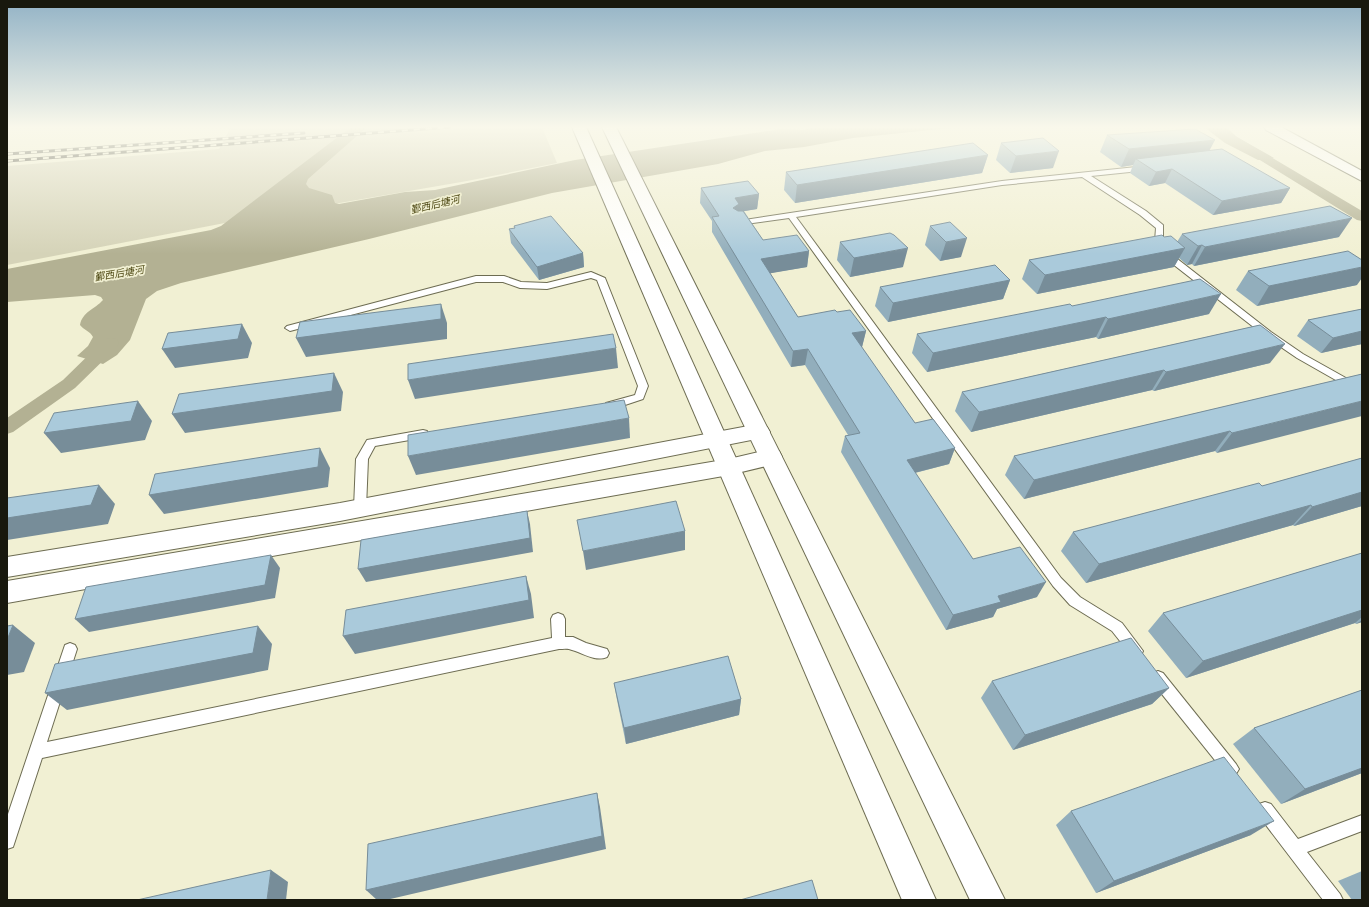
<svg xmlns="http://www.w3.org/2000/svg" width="1369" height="907" viewBox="0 0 1369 907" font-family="Arial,'Noto Sans SC',sans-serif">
  <rect width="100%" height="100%" fill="#f1f0d3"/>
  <!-- green -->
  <polygon fill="#d5d3b8" points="231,127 542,127 557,163 467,181 230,222 7,265 7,166 219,149"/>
  <!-- water -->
  <g fill="#b3b193">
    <path d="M351,127H367L308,179L306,184L309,188L332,195L335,203L339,204L405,192L435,190L575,160L781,129L803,130L814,127H960L853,138L804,147L765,151L718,164L552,193L369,239L181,283L157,291L146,299L130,340L117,355L103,364L77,356L88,346L93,337C90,331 84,330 80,325C82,312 95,309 103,300L101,297L95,295L7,302V269L211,230L221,226Z"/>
    <polygon points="1204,127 1225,127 1228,132 1274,158 1258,160 1225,143"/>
  </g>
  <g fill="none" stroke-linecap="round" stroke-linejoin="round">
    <!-- canal -->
    <g fill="#b3b193" fill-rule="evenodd">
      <polygon points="1213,127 1226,127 1237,137 1362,211 1362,221 1357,220 1229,141"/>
      <polygon points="111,338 117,339 119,343 117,347 75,388 13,432 7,434 7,418 63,380 105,339"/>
    </g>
    <defs>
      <g id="lane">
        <polygon points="1146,166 1149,166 1149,170 1091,176 1146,211 1163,225 1163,241 1171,254 1271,332 1303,354 1362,387 1362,395 1297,358 1265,336 1165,258 1155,241 1156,228 1140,215 1082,177 1002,185 796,217 1061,578 1080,597 1122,623 1143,651 1141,655 1136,657 1131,655 1112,631 1070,605 1053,586 789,218 738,225 734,223 738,221 1002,181"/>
        <polygon points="591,272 605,278 648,386 643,399 610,410 606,409 605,406 606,403 635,395 638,386 597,280 591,278 547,289 520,288 503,282 476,282 290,331 285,328 287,326 476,276 504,276 521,282 547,283"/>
        <polygon points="423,430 427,431 428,434 427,437 375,446 368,459 366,508 364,511 356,511 354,508 356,459 367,440"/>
        <path d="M558,613L563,615L565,619V637H573L586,643L607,649L609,653L607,657C595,662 583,653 572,650C568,648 563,649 559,649L42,758L15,841L13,847L7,849V817L65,645L70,643L75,645L77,649L47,742L552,638L551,619L553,615Z"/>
        <polygon points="1158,671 1163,673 1236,764 1239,769 1236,774 1231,777 1226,774 1153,683 1151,678 1153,673"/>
        <polygon points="1265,802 1271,804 1298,839 1362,815 1362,831 1307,852 1340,894 1343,900 1323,900 1259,816 1257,810 1259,804"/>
      </g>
      <g id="street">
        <polygon points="1264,127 1281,127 1362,171 1362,181 1266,130"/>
        <polygon points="759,424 767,427 770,432 767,437 340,521 7,577 7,557 340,503"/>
        <polygon points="771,449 779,451 782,457 779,463 729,475 7,603 7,581 729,459"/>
      </g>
      <g id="secondary">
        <polygon points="572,127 586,127 936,900 902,900"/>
        <polygon points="602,127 616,127 1005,900 970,900"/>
      </g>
    </defs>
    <!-- lane casing -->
    <use href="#lane" stroke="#6d6c52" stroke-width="2"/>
    <!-- street casing -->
    <use href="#street" stroke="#6d6c52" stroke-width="2"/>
    <!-- secondary casing -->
    <use href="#secondary" stroke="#6d6c52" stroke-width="2"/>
    <!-- lane -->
    <use href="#lane" fill="#fff" fill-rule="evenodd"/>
    <!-- street -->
    <use href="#street" fill="#fff" fill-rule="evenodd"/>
    <!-- secondary -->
    <use href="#secondary" fill="#fff" fill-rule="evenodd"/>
    <defs>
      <g id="rail">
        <polyline points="7,154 304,133"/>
        <polyline points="7,161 450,127"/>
      </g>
    </defs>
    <!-- rail casing -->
    <use href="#rail" stroke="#353527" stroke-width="3"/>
    <!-- rail -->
    <use href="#rail" stroke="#f1f0d3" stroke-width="2" stroke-dasharray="6" stroke-linecap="butt"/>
  </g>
  <!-- wall -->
  <g fill="#92aebc">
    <polygon points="1107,135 1210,150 1290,188 1281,203 1213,215 1165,183 1149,186 1130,173 1133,165 1121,167 1100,152"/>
    <polygon points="1001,143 1053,168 1010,173 996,160"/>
    <polygon points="988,155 982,173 795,203 784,190 786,172"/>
    <polygon points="701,188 759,194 757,209 744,211 763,240 809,251 807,267 770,273 798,317 837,312 866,331 862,347 861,347 915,423 955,448 949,464 915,473 973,559 1037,597 997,609 993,617 946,630 841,452 845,436 848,435 805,365 791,367 712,232 712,221 700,203"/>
    <polygon points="514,226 583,253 584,267 539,280 511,243 509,229 515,228"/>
    <polygon points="930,226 961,257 940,261 925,245"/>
    <polygon points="1182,234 1339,237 1194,266 1192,264 1187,265 1179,258 1174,267 1037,294 1022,279 1029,260 1164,237 1177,242"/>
    <polygon points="840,242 903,267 850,277 837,260"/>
    <polygon points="1248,271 1357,285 1257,306 1236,290"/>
    <polygon points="1010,280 1003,299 888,322 875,306 880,287"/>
    <polygon points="1072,306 1209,314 1098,339 1096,337 927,372 912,353 917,334"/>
    <polygon points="1362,309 1362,344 1321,353 1297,336 1308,320"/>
    <polygon points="1260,325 1270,363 1154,391 1152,390 971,432 955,411 962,392"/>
    <polygon points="1362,374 1217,453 1215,451 1024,499 1005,475 1014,456"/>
    <polygon points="1362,458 1362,506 1294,526 1293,525 1086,583 1061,551 1073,532 1262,486"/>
    <polygon points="1362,553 1362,622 1356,624 1355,623 1186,678 1148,631 1163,613"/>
    <polygon points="992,681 1169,688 1152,704 1013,750 981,698"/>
    <polygon points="614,683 741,699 739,715 626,744 617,700"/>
    <polygon points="1362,690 1362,773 1281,804 1233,744 1254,728"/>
    <polygon points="1071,811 1251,835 1096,893 1056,825"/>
    <polygon points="1362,871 1362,900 1352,900 1338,881"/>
  </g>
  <!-- shaded-wall -->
  <g fill="#778d99">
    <polygon points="1215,140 1206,157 1136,159 1133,165 1121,167 1129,149"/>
    <polygon points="1059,151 1053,168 1010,173 1016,156"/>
    <polygon points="988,155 982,173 795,203 797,185"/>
    <polygon points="1172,169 1165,183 1149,186 1156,172"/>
    <polygon points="1290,188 1281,203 1213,215 1222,201"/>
    <polygon points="759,194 757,209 739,212 733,224 735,198"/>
    <polygon points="1352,218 1339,237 1194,266 1205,247"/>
    <polygon points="967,238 961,257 940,261 946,242"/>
    <polygon points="1202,245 1192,264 1187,265 1198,246"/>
    <polygon points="908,248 903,267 850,277 854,258"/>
    <polygon points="1185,248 1174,267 1037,294 1045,275"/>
    <polygon points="809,251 807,267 760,275 761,259"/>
    <polygon points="583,253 584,267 539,280 537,267"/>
    <polygon points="1362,267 1362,278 1357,285 1257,306 1269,286"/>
    <polygon points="1010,280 1003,299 888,322 893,303"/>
    <polygon points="1221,294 1209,314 1098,339 1108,319"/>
    <polygon points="441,304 447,323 447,339 306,357 296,338"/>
    <polygon points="1106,317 1096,337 927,372 933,353"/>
    <polygon points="242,324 252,343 248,358 175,368 162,349"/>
    <polygon points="866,331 862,347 849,349 852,333"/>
    <polygon points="1362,331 1362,344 1321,353 1333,338"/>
    <polygon points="1285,344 1270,363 1154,391 1166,372"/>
    <polygon points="616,348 618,368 415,399 408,380"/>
    <polygon points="808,349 805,365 791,367 793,351"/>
    <polygon points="1164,370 1152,390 971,432 979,412"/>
    <polygon points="334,373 343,392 341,411 185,433 172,414"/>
    <polygon points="138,401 152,421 145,440 61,453 44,433"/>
    <polygon points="1362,401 1362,416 1217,453 1232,433"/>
    <polygon points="629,418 630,438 416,475 408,456"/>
    <polygon points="1230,431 1215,451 1024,499 1034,480"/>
    <polygon points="320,448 330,468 328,487 164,514 149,495"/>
    <polygon points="955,448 949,464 902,476 907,460"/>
    <polygon points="99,485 115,504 108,524 7,540 7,518"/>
    <polygon points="1362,492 1362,506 1294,526 1312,507"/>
    <polygon points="1311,505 1293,525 1086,583 1099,564"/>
    <polygon points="527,511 530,524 533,552 366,582 358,569"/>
    <polygon points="685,531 685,550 586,570 583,551"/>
    <polygon points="271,555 280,568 275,598 89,632 75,619"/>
    <polygon points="526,576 531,594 534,618 355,654 343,636"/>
    <polygon points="1046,582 1037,597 997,609 993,617 946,630 953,615 998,596"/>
    <polygon points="1362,610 1362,617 1355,623 1186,678 1203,661"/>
    <polygon points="1362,620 1362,622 1356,624"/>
    <polygon points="13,625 35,643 24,672 7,675 7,640"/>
    <polygon points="258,626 272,644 268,670 67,710 45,693"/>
    <polygon points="1169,688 1152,704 1013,750 1025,735"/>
    <polygon points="741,699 739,715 626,744 624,728"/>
    <polygon points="1362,768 1362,773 1281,804 1305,789"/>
    <polygon points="597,793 600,807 606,849 386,900 377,900 366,890"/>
    <polygon points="1274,821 1251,835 1096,893 1114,881"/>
    <polygon points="271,870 288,882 286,900 267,900"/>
  </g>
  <!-- building -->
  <g fill="#aacadb" stroke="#778d99">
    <polygon points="1195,129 1215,140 1129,149 1107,135"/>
    <polygon points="1043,138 1059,151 1016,156 1001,143"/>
    <polygon points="973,143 988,155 797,185 786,172"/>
    <polygon points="1222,149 1290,188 1222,201 1172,169 1156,172 1136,159"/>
    <polygon points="748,181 759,194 735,198 739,204 733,208 738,211 743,211 763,240 797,235 809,251 761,259 798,317 835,310 837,312 850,310 866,331 852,333 915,423 933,419 955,448 907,460 973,559 1020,547 1046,582 998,596 1001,602 953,615 845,436 860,433 808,349 793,351 712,217 719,216 701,188"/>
    <polygon points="1330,206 1352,218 1205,247 1202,245 1198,246 1182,234"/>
    <polygon points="551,216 583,253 537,267 509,229 515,228 514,226"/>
    <polygon points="950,222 967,238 946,242 930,226"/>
    <polygon points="890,233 894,235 908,248 854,258 840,242"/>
    <polygon points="1162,235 1164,237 1171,236 1185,248 1045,275 1029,260"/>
    <polygon points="1348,251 1362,260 1362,267 1269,286 1248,271"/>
    <polygon points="995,265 1010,280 893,303 880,287"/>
    <polygon points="1200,279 1221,294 1108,319 1106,317 933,353 917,334 1070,304 1072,306"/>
    <polygon points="441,304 441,319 296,338 300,322"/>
    <polygon points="1362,309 1362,331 1333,338 1308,320"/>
    <polygon points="242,324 238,339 162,349 168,333"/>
    <polygon points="1260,325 1285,344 1166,372 1164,370 979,412 962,392"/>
    <polygon points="613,334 616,348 408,380 408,364"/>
    <polygon points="334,373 332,391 172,414 179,394"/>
    <polygon points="1362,374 1362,401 1232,433 1230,431 1034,480 1014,456"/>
    <polygon points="624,400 629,418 408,456 408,435"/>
    <polygon points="138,401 131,421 44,433 54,413"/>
    <polygon points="320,448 318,467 149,495 155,474"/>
    <polygon points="1362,458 1362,492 1312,507 1311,505 1099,564 1073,532 1259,483 1262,486"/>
    <polygon points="99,485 91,505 7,518 7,498"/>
    <polygon points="676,501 685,531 583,551 577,520"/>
    <polygon points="527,511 530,538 358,569 361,540"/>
    <polygon points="1362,553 1362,610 1203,661 1163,613 1309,569"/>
    <polygon points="271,555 265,585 75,619 86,587"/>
    <polygon points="526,576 529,600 343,636 346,610"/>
    <polygon points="13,625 7,640 7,626"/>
    <polygon points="258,626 253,653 45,693 55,664"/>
    <polygon points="1131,638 1169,688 1025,735 992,681"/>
    <polygon points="728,656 741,699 624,728 614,683"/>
    <polygon points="1362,690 1362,768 1305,789 1254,728"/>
    <polygon points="1224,757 1274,821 1114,881 1071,811"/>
    <polygon points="597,793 602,836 366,890 368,844"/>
    <polygon points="271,870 267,900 137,900"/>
    <polygon points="812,880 818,900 740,900"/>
  </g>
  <!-- sky -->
  <linearGradient id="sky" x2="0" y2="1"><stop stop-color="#93b3c6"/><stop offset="0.5" stop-color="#f9f8eb"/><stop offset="1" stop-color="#f9f8eb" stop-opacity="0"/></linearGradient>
  <rect width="1369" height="254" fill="url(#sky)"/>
  <g text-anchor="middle" stroke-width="3.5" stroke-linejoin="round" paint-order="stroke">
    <!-- far-water labels -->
    <g font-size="10" font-style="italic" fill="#4e4914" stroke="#f1f0d3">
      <text transform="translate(435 204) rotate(-13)" y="4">鄞西后塘河</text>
      <text transform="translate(119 273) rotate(-9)" y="4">鄞西后塘河</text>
    </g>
  </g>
  <!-- border -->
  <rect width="1369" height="907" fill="none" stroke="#18180d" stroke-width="16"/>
</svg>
